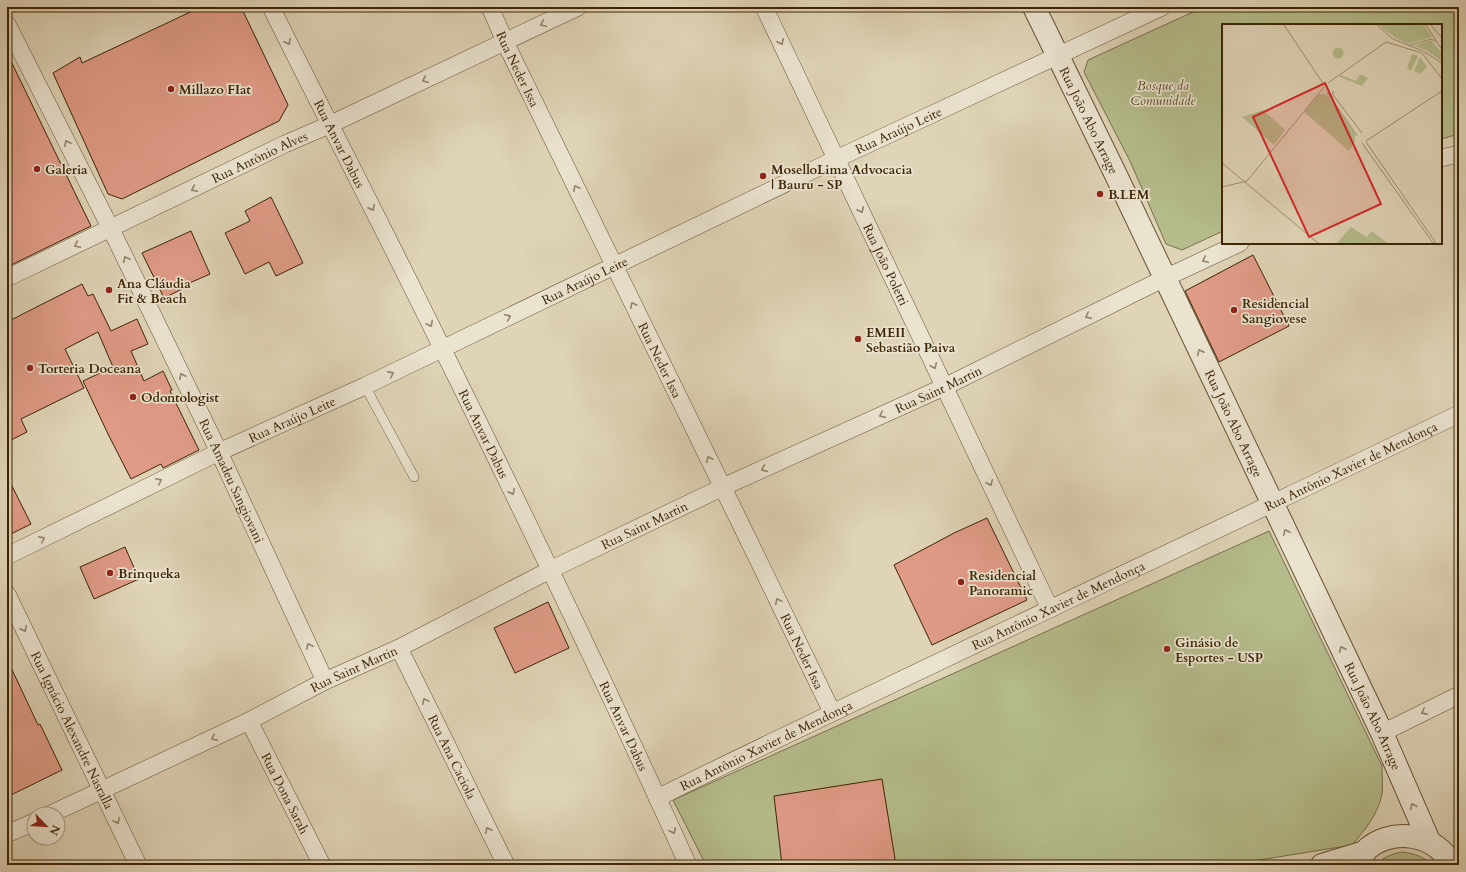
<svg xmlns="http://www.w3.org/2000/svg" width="1466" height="872" viewBox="0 0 1466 872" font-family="Cardo,serif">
  <rect width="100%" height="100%" fill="#dfd4b7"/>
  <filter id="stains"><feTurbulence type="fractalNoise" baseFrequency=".005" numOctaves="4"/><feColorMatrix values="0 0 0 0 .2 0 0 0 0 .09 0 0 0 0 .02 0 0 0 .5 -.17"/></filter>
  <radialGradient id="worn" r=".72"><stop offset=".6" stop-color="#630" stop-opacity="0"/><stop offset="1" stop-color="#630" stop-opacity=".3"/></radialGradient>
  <!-- green -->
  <g fill="#b5bc8c" stroke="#797048">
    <polygon points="1204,7 1459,7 1459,134 1441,139 1441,25 1223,25 1223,231 1182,250 1166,244 1130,161 1084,72 1088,60"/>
    <path d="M1269,531L1382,766C1382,775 1383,785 1382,794C1378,814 1365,830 1352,845L1229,865H706L673,800Z"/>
    <path d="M1402,852C1415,854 1423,856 1432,865H1376C1383,857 1392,854 1402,852Z"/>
  </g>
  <!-- building -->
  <g fill="#e09b87" stroke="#3d2403">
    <polygon points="201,7 241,7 288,105 279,121 122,199 108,194 53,73 80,57 82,63"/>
    <polygon points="7,53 91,226 7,267"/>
    <polygon points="271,197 303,263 276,276 269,262 245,274 225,233 250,221 245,211"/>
    <polygon points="191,231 210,274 185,285 186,287 164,298 142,253"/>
    <polygon points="1253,255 1289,326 1219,362 1185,291"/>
    <polygon points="82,284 88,296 93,294 111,331 137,319 148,344 131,351 144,381 163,371 172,390 170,391 199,450 163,468 161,464 131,479 108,434 83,381 113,367 98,332 65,349 84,388 21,419 27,432 7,442 7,322"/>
    <polygon points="7,476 31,524 7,536"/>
    <polygon points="987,518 1027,600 932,645 894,565 954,533"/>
    <polygon points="125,547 139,579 94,599 80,567"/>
    <polygon points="548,602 569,648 515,673 494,628"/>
    <polygon points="7,659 38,725 40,724 62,770 11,795 7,787"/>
    <polygon points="882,779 896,865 782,865 774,796"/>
  </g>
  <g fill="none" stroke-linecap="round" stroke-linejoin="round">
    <defs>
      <polyline id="service" points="365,386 414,477"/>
      <g id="minor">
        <path id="s1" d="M271,7C328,122 387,235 443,350C527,520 610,692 688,865"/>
        <path id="s2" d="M490,7L505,42C613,265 724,488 832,712"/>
        <path id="s3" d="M764,7L1050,609"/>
        <path id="s4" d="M7,24L111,229L219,452L325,681"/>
        <polyline points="1441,158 1459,154"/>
        <path id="s5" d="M7,278L285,144L329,125L578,7"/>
        <path id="s6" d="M7,556L219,452L365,386L836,159L1162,7"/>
        <path id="s7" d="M7,594L138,865"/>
        <path id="s8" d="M399,648L506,865"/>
        <path id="s9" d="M249,721L322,865"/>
        <polyline points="1382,733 1459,695"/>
        <path id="s10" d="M657,798C923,667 1192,543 1459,414"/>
        <path id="s11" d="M51,814L249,721L325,681L399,648L550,570L723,487L944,387L1165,278L1240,243"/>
        <polyline points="7,834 34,822"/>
      </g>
      <g id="tertiary">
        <path id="s12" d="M1034,7L1115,173L1382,733L1429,841"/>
        <polyline points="1322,865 1365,852"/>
        <path d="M1355,865C1358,861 1361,856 1364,852C1390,826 1436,833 1452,865"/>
      </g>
    </defs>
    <!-- service casing -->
    <use href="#service" stroke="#665030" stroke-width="10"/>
    <!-- minor casing -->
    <use href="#minor" stroke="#665030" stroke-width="18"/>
    <!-- tertiary casing -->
    <use href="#tertiary" stroke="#665030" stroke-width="24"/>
    <!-- service -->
    <use href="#service" stroke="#eae3d0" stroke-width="9"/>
    <!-- minor -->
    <use href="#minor" stroke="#eae3d0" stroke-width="17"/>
    <!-- tertiary -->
    <use href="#tertiary" stroke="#eae3d0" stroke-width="22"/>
  </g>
  <!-- one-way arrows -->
  <defs><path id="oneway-chevron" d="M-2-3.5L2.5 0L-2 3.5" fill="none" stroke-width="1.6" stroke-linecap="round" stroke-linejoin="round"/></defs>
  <g stroke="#94846a">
    <use href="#oneway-chevron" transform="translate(543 24) rotate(155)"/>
    <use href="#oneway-chevron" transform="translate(288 42) rotate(64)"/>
    <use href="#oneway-chevron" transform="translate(781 42) rotate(65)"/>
    <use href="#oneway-chevron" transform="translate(425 80) rotate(155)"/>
    <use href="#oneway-chevron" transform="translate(67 143) rotate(-117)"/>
    <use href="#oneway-chevron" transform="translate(576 188) rotate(-116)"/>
    <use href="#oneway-chevron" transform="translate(194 189) rotate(154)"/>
    <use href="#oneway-chevron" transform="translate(372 208) rotate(63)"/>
    <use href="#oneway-chevron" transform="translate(861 210) rotate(65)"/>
    <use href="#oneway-chevron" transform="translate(77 245) rotate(155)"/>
    <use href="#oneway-chevron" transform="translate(126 259) rotate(-116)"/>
    <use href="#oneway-chevron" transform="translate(1205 260) rotate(155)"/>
    <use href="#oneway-chevron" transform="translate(633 305) rotate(-116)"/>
    <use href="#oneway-chevron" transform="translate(1088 316) rotate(154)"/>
    <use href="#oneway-chevron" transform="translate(508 317) rotate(-25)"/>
    <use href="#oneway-chevron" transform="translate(430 324) rotate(63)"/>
    <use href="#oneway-chevron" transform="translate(1200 352) rotate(-116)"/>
    <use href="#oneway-chevron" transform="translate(934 366) rotate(65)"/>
    <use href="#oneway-chevron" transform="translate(391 374) rotate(-26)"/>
    <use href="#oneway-chevron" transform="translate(182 376) rotate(-116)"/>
    <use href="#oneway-chevron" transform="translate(882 415) rotate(156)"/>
    <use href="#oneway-chevron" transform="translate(709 459) rotate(-116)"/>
    <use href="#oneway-chevron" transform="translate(764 469) rotate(156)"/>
    <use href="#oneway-chevron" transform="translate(159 481) rotate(-26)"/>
    <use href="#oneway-chevron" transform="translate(990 483) rotate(65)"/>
    <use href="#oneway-chevron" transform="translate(512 492) rotate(64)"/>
    <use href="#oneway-chevron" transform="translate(1286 532) rotate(-115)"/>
    <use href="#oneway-chevron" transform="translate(42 539) rotate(-26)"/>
    <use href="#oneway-chevron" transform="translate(778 601) rotate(-116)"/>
    <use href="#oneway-chevron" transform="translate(24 629) rotate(64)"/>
    <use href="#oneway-chevron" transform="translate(309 646) rotate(-115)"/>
    <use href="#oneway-chevron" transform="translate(1342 649) rotate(-115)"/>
    <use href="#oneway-chevron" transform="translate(425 701) rotate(-116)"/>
    <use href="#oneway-chevron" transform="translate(1424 712) rotate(153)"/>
    <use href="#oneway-chevron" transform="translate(214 738) rotate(155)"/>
    <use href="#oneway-chevron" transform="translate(1413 806) rotate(-113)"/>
    <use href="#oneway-chevron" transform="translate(117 821) rotate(64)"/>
    <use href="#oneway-chevron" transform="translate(488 830) rotate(-116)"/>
    <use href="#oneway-chevron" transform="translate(673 831) rotate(66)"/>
  </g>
  <!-- markers -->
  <g fill="#8f2418" stroke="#eae3d0" stroke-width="1.5">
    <circle cx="171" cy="89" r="4"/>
    <circle cx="37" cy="169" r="4"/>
    <circle cx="763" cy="176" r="4"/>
    <circle cx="1100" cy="194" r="4"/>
    <circle cx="109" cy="290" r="4"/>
    <circle cx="1234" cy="310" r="4"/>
    <circle cx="858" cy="339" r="4"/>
    <circle cx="30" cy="368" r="4"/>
    <circle cx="133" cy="397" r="4"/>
    <circle cx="110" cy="573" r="4"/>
    <circle cx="961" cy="582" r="4"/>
    <circle cx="1167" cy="649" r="4"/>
  </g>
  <g text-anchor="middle" stroke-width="3.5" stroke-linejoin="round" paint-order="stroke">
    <!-- street labels -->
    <g font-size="13" fill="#3d2403" stroke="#eae3d0">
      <text dy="5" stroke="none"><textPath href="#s2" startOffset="68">Rua Neder Issa</textPath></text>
      <text dy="5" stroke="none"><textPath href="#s12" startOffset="126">Rua João Abo Arrage</textPath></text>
      <text dy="5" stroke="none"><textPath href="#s6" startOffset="988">Rua Araújo Leite</textPath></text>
      <text dy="5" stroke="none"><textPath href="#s1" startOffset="153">Rua Anvar Dabus</textPath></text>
      <text dy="5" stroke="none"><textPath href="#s5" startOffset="280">Rua Antônio Alves</textPath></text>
      <text dy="5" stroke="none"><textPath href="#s3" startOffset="285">Rua João Poletti</textPath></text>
      <text dy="5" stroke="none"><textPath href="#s6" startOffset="640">Rua Araújo Leite</textPath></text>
      <text dy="5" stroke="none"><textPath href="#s2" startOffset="392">Rua Neder Issa</textPath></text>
      <text dy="5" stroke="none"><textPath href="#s11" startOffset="984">Rua Saint Martin</textPath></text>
      <text dy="5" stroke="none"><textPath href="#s6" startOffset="316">Rua Araújo Leite</textPath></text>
      <text dy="5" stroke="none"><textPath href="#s12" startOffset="462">Rua João Abo Arrage</textPath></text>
      <text dy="5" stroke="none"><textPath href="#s1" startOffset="477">Rua Anvar Dabus</textPath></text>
      <text dy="5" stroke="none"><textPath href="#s10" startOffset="769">Rua Antônio Xavier de Mendonça</textPath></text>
      <text dy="5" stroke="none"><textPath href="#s4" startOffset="509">Rua Amadeu Sangiovani</textPath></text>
      <text dy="5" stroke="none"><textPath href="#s11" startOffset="660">Rua Saint Martin</textPath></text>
      <text dy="5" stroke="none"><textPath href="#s10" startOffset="445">Rua Antônio Xavier de Mendonça</textPath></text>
      <text dy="5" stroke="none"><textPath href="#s2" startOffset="716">Rua Neder Issa</textPath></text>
      <text dy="5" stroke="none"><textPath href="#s11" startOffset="336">Rua Saint Martin</textPath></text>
      <text dy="5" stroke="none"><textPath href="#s12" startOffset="786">Rua João Abo Arrage</textPath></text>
      <text dy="5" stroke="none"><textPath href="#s1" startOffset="801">Rua Anvar Dabus</textPath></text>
      <text dy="5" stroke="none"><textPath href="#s7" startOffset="151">Rua Ignácio Alexandre Nasralla</textPath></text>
      <text dy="5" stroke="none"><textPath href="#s10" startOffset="121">Rua Antônio Xavier de Mendonça</textPath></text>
      <text dy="5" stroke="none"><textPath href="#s8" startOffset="121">Rua Ana Caciola</textPath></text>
      <text dy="5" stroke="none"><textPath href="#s9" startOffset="81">Rua Dona Sarah</textPath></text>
    </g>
    <!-- park labels -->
    <g font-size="13" font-style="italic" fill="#5b4a25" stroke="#eae3d0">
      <text x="1163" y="90">Bosque da<tspan x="1163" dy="15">Comunidade</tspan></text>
    </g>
    <!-- poi labels -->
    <g font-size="13" font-weight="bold" fill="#3d2403" stroke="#eae3d0" text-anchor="start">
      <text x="179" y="94">Millazo FIat</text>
      <text x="45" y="174">Galeria</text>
      <text x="771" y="174">MoselloLima Advocacia<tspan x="771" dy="15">| Bauru - SP</tspan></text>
      <text x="1108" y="199">B.LEM</text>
      <text x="117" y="288">Ana Cláudia<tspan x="117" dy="15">Fit &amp; Beach</tspan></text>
      <text x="1242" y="308">Residencial<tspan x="1242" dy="15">Sangiovese</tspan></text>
      <text x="866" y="337">EMEII<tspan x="866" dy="15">Sebastião Paiva</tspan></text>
      <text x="38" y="373">Torteria Doceana</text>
      <text x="141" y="402">Odontologist</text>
      <text x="118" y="578">Brinqueka</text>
      <text x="969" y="580">Residencial<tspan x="969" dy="15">Panoramic</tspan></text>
      <text x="1175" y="647">Ginásio de<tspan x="1175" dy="15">Esportes - USP</tspan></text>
    </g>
  </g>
  <!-- overview -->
  <g transform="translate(1222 24)">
    <rect width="220" height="220" fill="#dfd4b7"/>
    <path d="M157,1H202L210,13L186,20L172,13ZM209,16L220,30V37L204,26L192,22ZM110.5 29a5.5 5.5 0 1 1 11 0a5.5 5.5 0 1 1-11 0ZM190,30L196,32L189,47L185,44ZM198,33L205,43L198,50L192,47ZM138,50L146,54L140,62L118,53L119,51L134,57ZM97,70H105L133,110V118L127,127L82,88ZM41,86L63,106L52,121L20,93ZM129,203L154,219H115ZM150,207L165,219H155L145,213Z" fill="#b5bc8c"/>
    <path fill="none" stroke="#9e8e6f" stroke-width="1" d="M62,1L102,61M155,1L171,15L201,27L220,39M204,1L220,26M209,1L220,14M164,18L200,29L220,55M186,22L209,15L214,17M106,59L164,18M111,67V71L140,109M105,68L135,112M144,117L220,67M144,118L214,219M140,119L211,219M0,139L96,219M0,163L25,157L102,63"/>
    <path fill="#d62828" fill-opacity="0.15" stroke="#d62828" stroke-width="2" d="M103,59L159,180L87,213L31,93Z"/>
    <rect width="220" height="220" fill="none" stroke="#3d2403" stroke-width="2"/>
  </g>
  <!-- margin -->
  <rect width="1466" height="872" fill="none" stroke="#dfd4b7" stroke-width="24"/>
  <rect x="8" y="8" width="1450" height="856" fill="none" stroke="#3d2403" stroke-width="2"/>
  <rect x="12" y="12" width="1442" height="848" fill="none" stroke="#3d2403"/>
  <!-- north arrow -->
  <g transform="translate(46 826) rotate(115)"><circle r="19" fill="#eae3d0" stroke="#a5977e"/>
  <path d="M0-3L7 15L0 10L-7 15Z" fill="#8f2418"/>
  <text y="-6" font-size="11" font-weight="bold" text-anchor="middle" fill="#3d2403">N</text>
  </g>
  <rect width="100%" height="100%" filter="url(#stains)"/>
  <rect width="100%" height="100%" fill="url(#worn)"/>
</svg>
